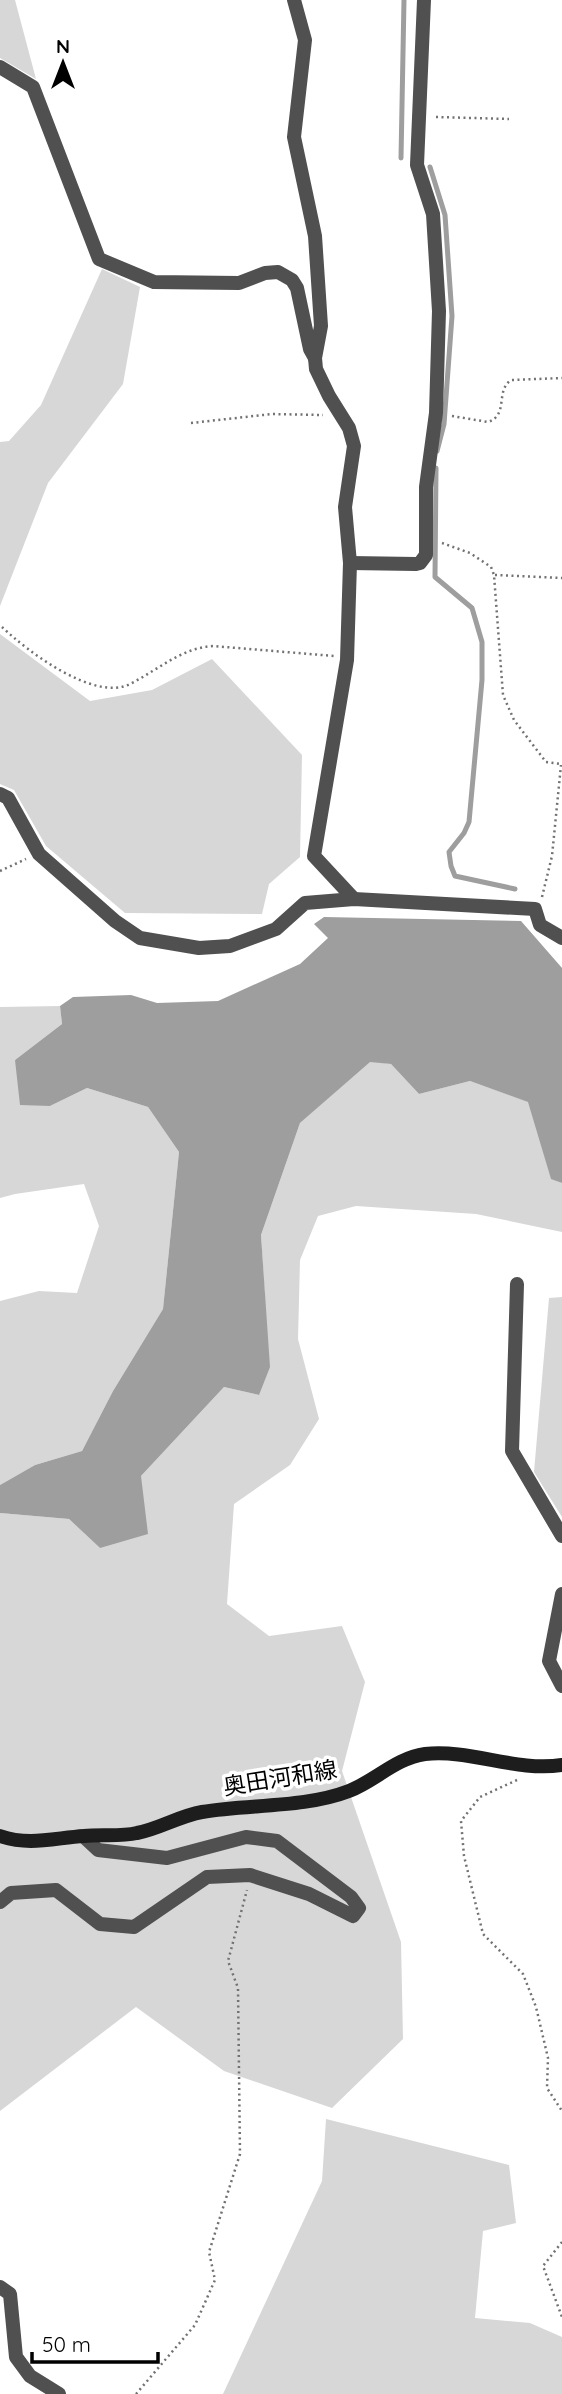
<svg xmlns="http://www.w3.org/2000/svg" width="562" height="2394" viewBox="0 0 562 2394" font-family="Quicksand,'Noto Sans JP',sans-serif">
  <rect width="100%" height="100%" fill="#fff"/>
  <!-- green -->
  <g fill="#d7d7d7">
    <polygon points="0,0 15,0 36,79 0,58"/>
    <polygon points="102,269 140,287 123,384 48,483 0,606 0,442 9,441 41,405"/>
    <polygon points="0,634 90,701 152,690 212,659 302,755 300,857 269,884 262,914 125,913 46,846 14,790 0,784"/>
    <polygon points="60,1006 62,1024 15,1060 50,1106 87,1088 148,1107 179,1152 163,1309 113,1391 82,1451 35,1465 0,1485 0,1301 39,1291 77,1293 99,1226 84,1184 15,1194 0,1198 0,1007"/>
    <polygon points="370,1061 391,1064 419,1094 470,1081 529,1102 551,1178 562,1183 562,1232 476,1214 356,1206 318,1216 300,1260 298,1339 319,1419 290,1465 234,1504 227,1604 269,1636 342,1626 365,1682 342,1771 401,1942 403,2039 332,2108 224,2071 136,2007 0,2111 0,1513 69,1519 100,1548 141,1476 224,1387 259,1395 265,1298 261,1235 300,1123"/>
    <polygon points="562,1297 562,1517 534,1472 549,1298"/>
    <polygon points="326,2119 509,2165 516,2223 483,2231 475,2318 530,2323 562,2337 562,2394 223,2394 322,2181"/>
  </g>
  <!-- water -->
  <polygon fill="#9e9e9e" points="324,917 521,921 562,968 562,1183 551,1179 528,1102 470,1081 419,1094 391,1064 370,1062 300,1123 261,1235 270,1367 259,1395 224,1387 141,1476 148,1534 100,1548 69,1519 0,1513 0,1485 35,1465 82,1451 113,1391 163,1309 179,1152 148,1107 87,1088 50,1106 20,1105 15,1060 62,1024 60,1006 73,997 131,995 157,1003 218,1001 300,964 328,938 314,924"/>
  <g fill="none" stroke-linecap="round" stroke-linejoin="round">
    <!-- stream -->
    <g stroke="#9e9e9e" stroke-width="5">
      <polyline points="401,158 404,0"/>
      <polyline points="430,167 445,215 452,316 444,424 437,451"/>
      <polyline points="436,468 435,577 472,608 482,642 482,680 469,822 464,833 449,852 451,866 455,876 515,889"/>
    </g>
    <!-- path -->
    <g stroke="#727272" stroke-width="2.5" stroke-dasharray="2 3.5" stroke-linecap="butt">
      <polyline points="436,117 509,119"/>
      <path d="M452,416L488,422C509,415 495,391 511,380L562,378"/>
      <polyline points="191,423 272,414 323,415"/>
      <polyline points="442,543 470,553 491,567 494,575 503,695 514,720 546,762 561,764"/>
      <polyline points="495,575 562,578"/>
      <path d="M2,627C27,651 94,702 130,684C158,670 181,648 213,646L334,656"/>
      <polyline points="0,871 26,859"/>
      <polyline points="542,897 552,856 561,765"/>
      <polyline points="517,1780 480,1797 461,1821 464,1856 483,1934 523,1974 536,2007 548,2058 547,2088 562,2111"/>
      <polyline points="562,2242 543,2266 562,2317"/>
      <polyline points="136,2394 195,2325 215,2280 209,2252 240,2154 238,1988 228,1961 247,1890"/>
    </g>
    <!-- minor -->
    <g stroke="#505050" stroke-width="14">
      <polyline points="294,0 305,40 294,137 315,236 321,326 315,358 316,369 329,396 349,428 354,446 345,507 350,563 347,660 314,856 354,899"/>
      <polyline points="0,67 33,87 99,259 154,282 239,283 265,273 278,272 292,280 297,288 310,349 315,358"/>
      <polyline points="350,563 416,564 420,563 426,555 426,487 436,413 439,311 433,214 417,165 424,0"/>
      <polyline points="0,794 8,798 39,854 115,921 140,938 199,948 230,946 276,929 305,903 354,899 535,909 540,925 562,938"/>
      <polyline points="517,1284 512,1451 562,1536"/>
      <polyline points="562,1594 549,1661 562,1686"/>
      <polyline points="0,1902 11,1893 56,1890 100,1924 134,1927 207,1877 250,1875 309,1894 353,1916 359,1908 351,1897 277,1841 246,1837 167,1858 98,1850 83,1836"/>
      <polyline points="0,2287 10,2294 16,2357 30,2376 59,2394"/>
    </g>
    <!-- secondary -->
    <path stroke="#1d1d1d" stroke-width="14" d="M0,1836C29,1846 54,1838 84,1836C101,1834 120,1837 137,1833C159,1829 179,1816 202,1812C248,1804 305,1808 349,1791C375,1781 396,1758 425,1754C471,1749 516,1772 562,1765"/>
  </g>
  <g text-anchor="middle" stroke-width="7" stroke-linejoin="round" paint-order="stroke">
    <!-- street labels -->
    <g font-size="23" fill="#000" stroke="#fff">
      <text transform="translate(280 1778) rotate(-9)" y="8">奥田河和線</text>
    </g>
  </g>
  <!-- north arrow -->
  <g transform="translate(63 63)" stroke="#ffffff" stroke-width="5" paint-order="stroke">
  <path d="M0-5L12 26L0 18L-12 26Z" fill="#000000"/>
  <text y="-10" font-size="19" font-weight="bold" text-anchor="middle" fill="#000000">N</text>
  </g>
  <!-- scale -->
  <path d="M32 2352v10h126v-10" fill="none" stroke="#000000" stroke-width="3.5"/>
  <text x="42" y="2352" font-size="21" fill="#000000" stroke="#ffffff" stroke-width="5" paint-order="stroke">50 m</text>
</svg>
